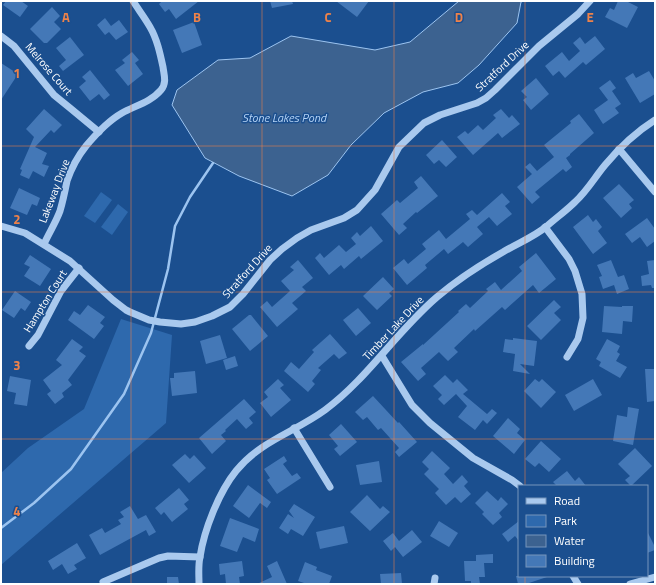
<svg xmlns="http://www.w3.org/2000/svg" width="656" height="585" viewBox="0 0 656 585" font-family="'Titillium Web',sans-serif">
  <rect width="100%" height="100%" fill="#1b4f8f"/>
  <!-- green -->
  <g fill="#2e69ad">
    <polygon points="101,192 112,200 95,223 84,216"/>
    <polygon points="118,204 128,212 112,235 101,227"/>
    <polygon points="121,319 172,335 166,423 1,565 1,473 28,448 84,409"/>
  </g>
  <!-- water -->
  <polygon fill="#3c6290" stroke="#9cc4f0" points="459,1 523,1 521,2 517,23 479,65 458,83 423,92 384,113 351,145 328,175 292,196 239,176 205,158 172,105 177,90 218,60 250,58 291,36 375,50 410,42"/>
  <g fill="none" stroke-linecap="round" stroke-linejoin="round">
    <!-- stream -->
    <polyline stroke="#9cc4f0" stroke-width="2.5" points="1,528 34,503 71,469 124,394 151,333 168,269 175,226 190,197 213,163"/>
  </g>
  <!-- building -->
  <g fill="#4478b7">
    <polygon points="6,1 21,1 28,6 20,17 3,5"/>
    <polygon points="162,1 199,1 176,19 169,9 165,12 159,4"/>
    <polygon points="270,1 292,1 293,4 272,8"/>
    <polygon points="336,1 369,1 357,17"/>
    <polygon points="618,1 626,1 638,7 627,28 605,17 610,8 614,10"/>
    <polygon points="52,7 60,16 54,22 61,29 47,43 44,43 30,29"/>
    <polygon points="105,18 111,26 119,20 128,32 116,40 109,32 105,35 97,25"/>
    <polygon points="194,22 202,45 182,53 173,30"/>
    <polygon points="595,36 605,49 586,65 583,62 565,78 559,71 553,76 545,66 562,52 569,61 580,51 573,43 580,37 585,44"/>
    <polygon points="70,37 84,55 63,71 59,66 66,60 56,48"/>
    <polygon points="132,52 139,60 135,63 143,74 128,86 115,70 125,63 122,60"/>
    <polygon points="1,63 18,74 1,100"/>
    <polygon points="90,70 110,95 104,100 99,94 90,101 79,87 86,81 82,77"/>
    <polygon points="649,71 655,81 655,94 640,103 625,78 633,73 636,78"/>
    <polygon points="536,78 549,94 531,110 523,100 527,97 521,91"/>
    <polygon points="610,80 616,88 612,91 621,104 615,108 619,113 603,124 594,110 608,100 599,88"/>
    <polygon points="44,109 62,125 54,133 51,130 35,147 47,153 42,164 49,166 44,177 33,171 29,179 20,175 22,170 20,169 34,137 26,129"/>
    <polygon points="501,109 509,118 512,115 520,124 502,138 498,133 473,155 457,137 465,131 468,134 478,125 483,130 496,118 493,115"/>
    <polygon points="579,114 594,133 570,154 570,155 566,158 572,167 566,172 563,169 535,192 540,197 532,204 517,187 532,174 525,167 530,163 537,171 554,157 544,145 571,123 570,121"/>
    <polygon points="442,140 457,157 446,167 439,160 434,164 426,155"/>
    <polygon points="421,176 438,196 417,213 416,212 403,224 407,228 399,235 381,214 397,200 400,203 418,188 414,182"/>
    <polygon points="619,184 634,200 629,204 632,208 621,218 603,198"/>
    <polygon points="19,188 40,198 37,206 32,204 27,215 10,208"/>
    <polygon points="502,193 510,202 505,206 512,214 497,226 489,217 477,227 483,234 468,247 463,242 448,254 444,249 425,265 427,268 407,285 393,268 404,259 408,264 426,249 422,244 439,230 446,239 470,219 466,214 472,210 477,215"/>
    <polygon points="588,215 593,222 596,219 602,227 598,231 607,243 593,254 573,227"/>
    <polygon points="647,218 655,229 655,241 647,247 640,237 632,243 625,234"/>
    <polygon points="371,226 383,241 361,259 359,256 344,269 341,265 329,275 315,258 320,253 324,258 339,245 346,252 356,244 351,238 357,232 360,236"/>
    <polygon points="536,253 556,279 539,293 533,285 505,310 502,307 475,331 474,329 454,348 458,352 448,361 439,352 421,368 426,374 418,381 401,362 423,344 423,345 459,312 458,311 466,304 470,308 488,291 486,289 495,282 501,290 522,271 519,267"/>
    <polygon points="30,255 51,269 40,286 24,276 30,267 24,264"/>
    <polygon points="298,260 313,278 302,287 306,291 292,303 298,309 277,327 260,307 267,301 272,307 290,291 281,281 294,270 290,267"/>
    <polygon points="611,260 618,277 624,275 629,289 617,294 614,285 603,289 599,277 602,276 597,265"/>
    <polygon points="655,260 655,288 652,288 651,285 642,286 641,276 649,274 647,261"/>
    <polygon points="383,277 394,289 389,293 392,296 377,310 363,296"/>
    <polygon points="15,291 31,302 25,311 21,308 14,318 2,310"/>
    <polygon points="554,300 561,307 554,313 561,320 541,340 527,326"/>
    <polygon points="88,305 105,317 100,323 104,326 94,339 68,320 74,311 80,315"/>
    <polygon points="604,306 622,307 622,306 633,306 632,322 623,321 622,334 602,332"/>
    <polygon points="358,308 371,323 356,336 343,320"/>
    <polygon points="249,315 251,315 268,336 250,351 232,329"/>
    <polygon points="330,334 347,353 339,359 334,354 318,368 321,370 312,381 315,384 308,392 284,371 291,362 299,369 314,352 312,350"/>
    <polygon points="220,335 227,358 206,364 200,341"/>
    <polygon points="513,338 537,341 534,366 520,364 530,374 513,371 515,354 503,352 505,339 513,340"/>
    <polygon points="72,339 83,347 79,351 86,356 68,380 72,385 62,393 64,397 55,404 47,394 51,391 43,380 62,365 56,360"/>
    <polygon points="607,339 620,346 617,352 620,354 616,361 627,367 620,378 599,366 601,362 596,359"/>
    <polygon points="235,356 238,366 226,370 223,360"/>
    <polygon points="645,369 655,369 655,401 647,402"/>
    <polygon points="195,371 197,393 172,396 170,378 174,378 174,373"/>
    <polygon points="445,375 453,383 457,379 468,390 463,394 487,414 492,409 497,413 487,424 483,420 475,430 458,417 467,406 456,394 444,405 438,399 442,395 433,386"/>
    <polygon points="10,376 31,380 27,406 14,404 16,393 7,391"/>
    <polygon points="278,379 284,385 280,388 291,400 271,417 260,403 268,397 264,392"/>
    <polygon points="535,379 539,382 542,379 556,392 541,408 524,391"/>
    <polygon points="593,379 602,395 574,411 565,395"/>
    <polygon points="373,396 398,423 399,422 417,442 399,457 395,452 399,448 381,428 378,430 367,417 363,420 355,412"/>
    <polygon points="244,399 256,412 249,418 253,423 246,429 237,419 225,430 226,431 221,435 226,441 212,454 199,438"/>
    <polygon points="628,407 639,409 633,445 613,441 617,415 627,417"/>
    <polygon points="508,418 520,429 517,433 525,440 514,454 493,436"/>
    <polygon points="341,424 357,442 340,456 334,449 338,446 329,435"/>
    <polygon points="541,441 561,459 549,472 539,463 535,467 525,459"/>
    <polygon points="635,448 652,466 631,486 625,480 630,476 618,464"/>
    <polygon points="432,451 450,468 444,474 453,484 462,475 468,482 464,486 471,494 461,503 455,497 446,505 435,493 439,489 424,474 429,469 422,462"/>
    <polygon points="185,454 190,459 194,455 206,468 189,483 172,465"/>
    <polygon points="284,456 287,461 283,464 292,476 297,473 301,478 277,494 267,480 270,478 264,469"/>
    <polygon points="379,461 382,482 360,485 356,465"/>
    <polygon points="567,471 575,481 579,477 586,486 557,486 553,482"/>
    <polygon points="248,485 271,502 267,508 260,503 249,518 233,506"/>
    <polygon points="179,488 189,500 184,504 188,509 172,522 164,512 161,515 155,508"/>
    <polygon points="487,491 498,501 501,497 508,504 499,513 502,517 493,525 482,514 484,512 475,503"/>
    <polygon points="367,495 380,509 383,506 390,512 370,531 350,512"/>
    <polygon points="294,504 315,517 303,536 291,529 288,534 279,528 288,514 294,518 289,511"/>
    <polygon points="130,506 138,519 146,515 156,532 149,536 146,530 100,555 89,535 102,528 105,533 121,524 118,520 124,517 120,512"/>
    <polygon points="230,518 259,529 255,542 243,537 237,552 220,546"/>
    <polygon points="439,521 458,533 449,547 430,536"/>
    <polygon points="519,521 519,541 515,536 508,542 502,534"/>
    <polygon points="344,526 348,543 320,549 316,532"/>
    <polygon points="412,530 422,542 403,557 395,547 391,551 383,541 393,533 399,541"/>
    <polygon points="647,531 655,547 655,550 647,553"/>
    <polygon points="77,543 86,558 74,565 77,569 68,574 62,564 53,570 48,561"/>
    <polygon points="493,554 493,563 484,563 485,577 479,577 480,584 471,584 471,581 465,581 464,561 476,561 476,555"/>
    <polygon points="242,561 244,576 239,577 240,584 226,584 225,574 220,575 219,564"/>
    <polygon points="277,561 287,584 257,584 272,577 267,566"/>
    <polygon points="305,562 317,567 316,570 332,576 329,584 307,584 298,581"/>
    <polygon points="401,573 402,584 381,584 380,574"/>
    <polygon points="516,576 547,576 547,577 526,584 518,584"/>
    <polygon points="167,577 178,577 179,584 167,584"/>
  </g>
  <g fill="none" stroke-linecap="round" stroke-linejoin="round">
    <!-- minor -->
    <g stroke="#a9c9ee" stroke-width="7">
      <polyline points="1,36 5,39 14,46 54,95 70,108 99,132"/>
      <polyline points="619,149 655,192"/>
      <polyline points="1,226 25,233 70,261 113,300 126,310 130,312 149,320 160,322 181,324 195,322 212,316 230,307 243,294 270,260 282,249 297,238 311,230 344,218 357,210 375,190 399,147 424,123 440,115 477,103 486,98 495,90 539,46 578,14 590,1"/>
      <polyline points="545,227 569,259 575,271 582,294 583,318 578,339 567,357"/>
      <path d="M44,244C49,233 56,222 60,211C63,201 65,191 67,181C71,169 78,156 86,146C96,134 108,121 122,113C134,106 151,102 161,90C167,83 164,75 163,67C160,53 157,39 150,27C145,18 138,9 133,1"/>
      <polyline points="29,346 38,335 61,291 79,268"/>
      <polyline points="382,356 412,405 430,423 473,458 512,480 520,486"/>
      <polyline points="294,428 330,487"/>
      <polyline points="573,576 578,584"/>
      <polyline points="103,582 159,558 168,556 200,557"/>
      <path d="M199,584C199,575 198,566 200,557C204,530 219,492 236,471C260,441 295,432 325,410C368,378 396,332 437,297C457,280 480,265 503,252C518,243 534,237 547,226C556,218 567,210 575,202C587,191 595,177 605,165C620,147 636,132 655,120"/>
      <polyline points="434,584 435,578"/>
      <polyline points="630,584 655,577"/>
    </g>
  </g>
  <!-- grid -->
  <path fill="none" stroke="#ee8249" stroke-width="1" stroke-opacity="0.55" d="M131,1V584M262,1V584M394,1V584M525,1V486M1,146H655M1,292H655M1,439H655M525,576V584"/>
  <g text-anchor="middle" stroke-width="3" stroke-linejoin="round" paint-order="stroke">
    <!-- street labels -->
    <g font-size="11" fill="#fff" stroke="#1b4f8f">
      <text transform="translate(502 66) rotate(-43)" y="4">Stratford Drive</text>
      <text transform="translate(49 69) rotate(49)" y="4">Melrose Court</text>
      <text transform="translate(54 191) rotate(-69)" y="4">Lakeway Drive</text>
      <text transform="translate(247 271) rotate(-48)" y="4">Stratford Drive</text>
      <text transform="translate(45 301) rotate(-58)" y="4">Hampton Court</text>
      <text transform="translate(393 328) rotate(-47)" y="4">Timber Lake Drive</text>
    </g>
    <!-- water labels -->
    <g font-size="12" font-style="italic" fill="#b5d3f5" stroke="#1b4f8f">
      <text x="284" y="122">Stone Lakes Pond</text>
    </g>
  </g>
  <g font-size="13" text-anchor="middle" font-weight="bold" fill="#ee8249" stroke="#1b4f8f" stroke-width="3" stroke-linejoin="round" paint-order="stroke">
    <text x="66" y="22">A</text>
    <text x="197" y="22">B</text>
    <text x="328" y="22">C</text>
    <text x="459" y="22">D</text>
    <text x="590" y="22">E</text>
    <text x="17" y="78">1</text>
    <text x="17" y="224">2</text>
    <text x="17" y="370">3</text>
    <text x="17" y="516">4</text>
  </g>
  <!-- border -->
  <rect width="656" height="585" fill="none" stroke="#ffffff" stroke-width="4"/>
  <!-- legend -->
  <rect x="518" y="485" width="130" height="92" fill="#1b4f8f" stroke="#7695bc"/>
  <rect x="526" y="498" width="20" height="6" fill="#a9c9ee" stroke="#7695bc"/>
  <text x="554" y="505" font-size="12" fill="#ffffff">Road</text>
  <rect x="526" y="515" width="20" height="12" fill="#2e69ad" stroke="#7695bc"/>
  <text x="554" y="525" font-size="12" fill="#ffffff">Park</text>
  <rect x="526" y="535" width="20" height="12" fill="#3c6290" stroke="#7695bc"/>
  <text x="554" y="545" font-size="12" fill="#ffffff">Water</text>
  <rect x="526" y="555" width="20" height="12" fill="#4478b7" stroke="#7695bc"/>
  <text x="554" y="565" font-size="12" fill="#ffffff">Building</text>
</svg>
